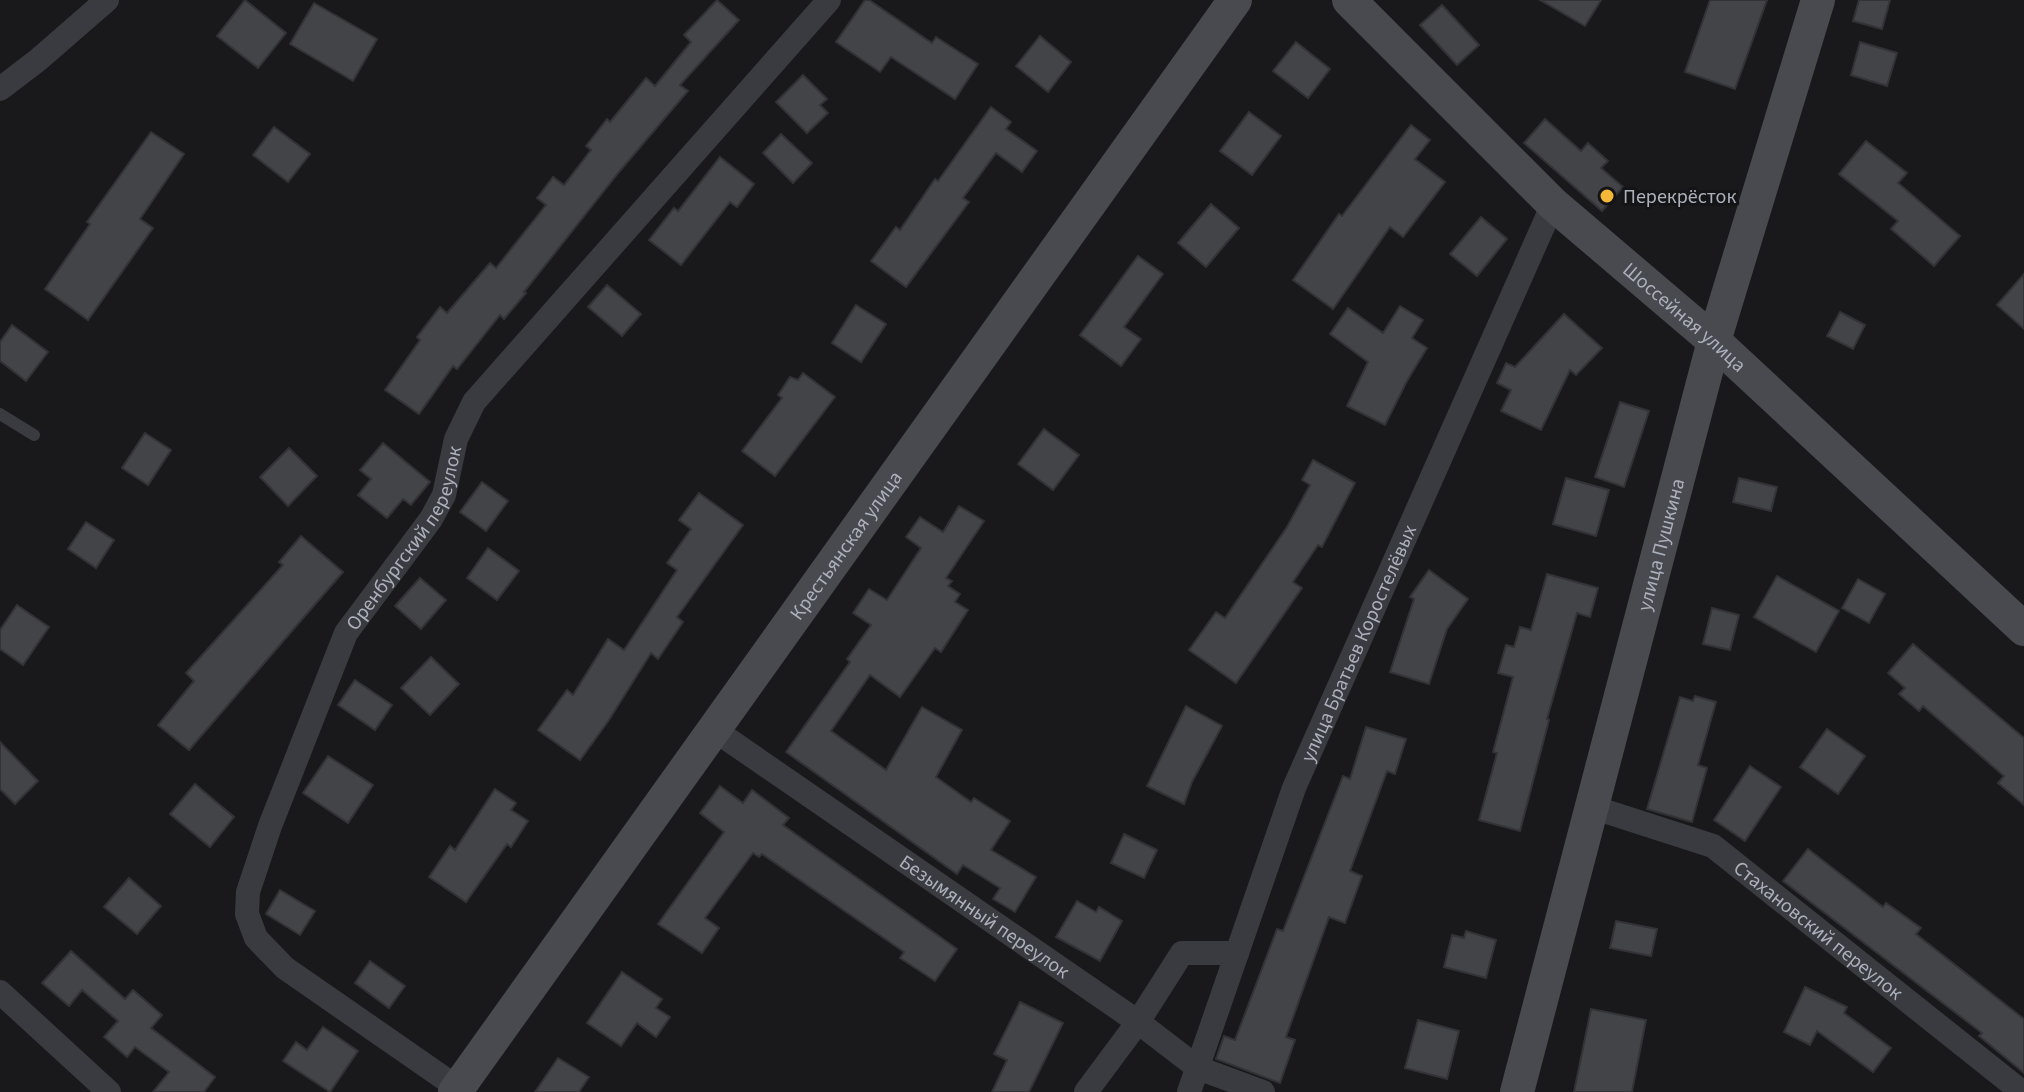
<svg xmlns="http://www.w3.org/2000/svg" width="2024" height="1092" viewBox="0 0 2024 1092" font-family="'Source Sans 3',sans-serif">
  <rect width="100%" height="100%" fill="#19191b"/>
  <!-- building -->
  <g fill="#434448" stroke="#333337" stroke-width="2">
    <polygon points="245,0 286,33 258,68 217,36"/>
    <polygon points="717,0 739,20 680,85 688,91 619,172 524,292 526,293 504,319 500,315 457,369 453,366 419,414 385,390 420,340 417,337 440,307 447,313 490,263 496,268 546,205 537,198 553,177 564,185 591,150 586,146 607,119 610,122 646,78 655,86 691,42 684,35"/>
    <polygon points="865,0 869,0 932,43 936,37 978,64 955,99 891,57 880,72 836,42"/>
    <polygon points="1540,0 1601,0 1585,26"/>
    <polygon points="1710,0 1767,0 1735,89 1685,72"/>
    <polygon points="1859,0 1890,0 1882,29 1853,21"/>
    <polygon points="314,3 377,39 353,81 290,44"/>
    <polygon points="1442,5 1479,45 1457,65 1420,25"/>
    <polygon points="1040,36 1071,62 1048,92 1016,66"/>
    <polygon points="1296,42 1330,69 1308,98 1273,71"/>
    <polygon points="1860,42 1897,53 1887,86 1851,75"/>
    <polygon points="803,75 827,99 820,105 828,113 807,133 776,102"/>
    <polygon points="991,107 1011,122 1006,129 1037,151 1022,172 996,153 963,198 969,202 906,287 871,261 896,227 900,230 935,179 938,181"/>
    <polygon points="1249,112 1281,136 1252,175 1220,151"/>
    <polygon points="1545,119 1581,151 1588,143 1608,161 1601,168 1623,187 1602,211 1524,143"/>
    <polygon points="1411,125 1430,140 1415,159 1445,182 1403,237 1390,227 1333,309 1293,280 1339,214 1342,216"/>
    <polygon points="274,127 310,154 288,182 253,155"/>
    <polygon points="151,132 184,154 140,219 153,228 88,320 45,289 90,224 87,222"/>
    <polygon points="781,134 812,163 793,183 763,153"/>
    <polygon points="1866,141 1907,173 1898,183 1960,236 1934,266 1891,229 1898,221 1839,174"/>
    <polygon points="720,157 754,184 737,207 730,202 681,265 649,240 674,208 678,211"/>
    <polygon points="1211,204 1239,228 1206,267 1178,243"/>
    <polygon points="1481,217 1507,239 1477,276 1450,254"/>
    <polygon points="1138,256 1163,274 1124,327 1141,339 1121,366 1080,335"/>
    <polygon points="2024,274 2024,329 1997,305"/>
    <polygon points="607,285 641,314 622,336 588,307"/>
    <polygon points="856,305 886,324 861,362 832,343"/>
    <polygon points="1400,306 1423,320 1412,338 1427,348 1407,381 1385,425 1347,406 1368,362 1330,334 1348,308 1383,333"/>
    <polygon points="1840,312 1865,325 1853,349 1827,336"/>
    <polygon points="1564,314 1602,348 1576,375 1570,370 1541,430 1501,411 1511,390 1497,383 1506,363 1515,367"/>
    <polygon points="12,325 48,352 26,381 0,361 0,342"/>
    <polygon points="803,373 835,397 775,476 742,451 782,398 778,395 790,377 798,380"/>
    <polygon points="1620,402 1649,411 1624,487 1595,477"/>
    <polygon points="1044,429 1079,455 1053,490 1018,464"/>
    <polygon points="145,433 171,450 148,485 122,468"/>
    <polygon points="383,443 430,482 411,505 403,499 387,518 358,495 371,479 360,470"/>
    <polygon points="289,448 317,476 288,506 260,477"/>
    <polygon points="1313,460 1355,483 1322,547 1318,545 1293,582 1302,588 1236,683 1189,650 1216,612 1225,618 1287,527 1310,485 1302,480"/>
    <polygon points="1566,478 1609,490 1596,536 1553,524"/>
    <polygon points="1739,478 1777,487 1771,511 1733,502"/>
    <polygon points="482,482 508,501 486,531 460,512"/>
    <polygon points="699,493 743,525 677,617 683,622 658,659 651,653 609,720 580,760 538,730 567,690 573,695 608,639 624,650 677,570 667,563 691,529 679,520"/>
    <polygon points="959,506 984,521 946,578 952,581 948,586 960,594 955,602 968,610 941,652 935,648 900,697 870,675 831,731 886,770 922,707 962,730 936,777 971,802 974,798 1010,821 991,850 1036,877 1015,912 993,899 1000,888 963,865 957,874 786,752 850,662 847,659 871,625 853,613 869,589 887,600 921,548 906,537 920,517 943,532"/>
    <polygon points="86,522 114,540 96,568 68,549"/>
    <polygon points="301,536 343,572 189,750 158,725 194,681 186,673 283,565 279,562"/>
    <polygon points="488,548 519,571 497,600 467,578"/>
    <polygon points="1429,570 1468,599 1447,629 1429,684 1390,672 1414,599 1410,597"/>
    <polygon points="1547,574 1598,588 1590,617 1577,613 1547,719 1549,720 1520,831 1479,820 1497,753 1493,752 1513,677 1498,673 1506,645 1514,647 1520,627 1531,630"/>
    <polygon points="1777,576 1839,611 1816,652 1754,617"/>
    <polygon points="420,578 446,600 421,629 395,606"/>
    <polygon points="1858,579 1885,594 1869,623 1842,608"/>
    <polygon points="17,605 49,627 23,665 0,649 0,630"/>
    <polygon points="1712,608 1739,615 1730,650 1703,644"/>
    <polygon points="1913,644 2024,738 2024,805 1998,783 2004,776 1923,706 1919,711 1899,694 1905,688 1888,673"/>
    <polygon points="431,657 459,684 430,715 401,688"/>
    <polygon points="355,680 392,705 375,730 338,705"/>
    <polygon points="1695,696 1716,702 1698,765 1707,768 1692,822 1647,809 1680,697 1693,701"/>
    <polygon points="1186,706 1222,726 1192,782 1184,804 1147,786"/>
    <polygon points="1366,727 1406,739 1395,774 1387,771 1350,871 1362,876 1345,923 1329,917 1286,1037 1295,1040 1280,1083 1216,1059 1224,1036 1235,1040 1277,929 1283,931 1343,776 1350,779"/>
    <polygon points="1827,729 1865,756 1838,794 1800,767"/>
    <polygon points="0,742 38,781 15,804 0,789"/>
    <polygon points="328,756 373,785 348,823 303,793"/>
    <polygon points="1750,766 1781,787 1745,841 1714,820"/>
    <polygon points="195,784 234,817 210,847 170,814"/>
    <polygon points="720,786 743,803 752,790 789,818 783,825 957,949 935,981 900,958 904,952 762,854 759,857 753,853 705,918 719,928 702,953 658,924 724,832 700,813"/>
    <polygon points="495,789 516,803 511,810 528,821 511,847 507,844 466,902 429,877 450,846 455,850"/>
    <polygon points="1124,834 1157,850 1144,878 1111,863"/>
    <polygon points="1808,849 1883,907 1886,903 1921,928 1916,934 2024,1019 2024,1073 1979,1036 1982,1033 1783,881"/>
    <polygon points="129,878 161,906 137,934 104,907"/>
    <polygon points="280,890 315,911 300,935 266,914"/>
    <polygon points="1077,901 1096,912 1099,907 1122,921 1100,961 1056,937"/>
    <polygon points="1616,921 1657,929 1651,956 1610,948"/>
    <polygon points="1466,931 1496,940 1486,978 1444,967 1452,935 1464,938"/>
    <polygon points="71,951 125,999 133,990 162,1015 151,1028 215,1077 204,1092 153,1092 169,1072 135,1047 127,1057 104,1037 118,1021 82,990 69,1006 42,983"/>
    <polygon points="370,961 405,986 389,1008 355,983"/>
    <polygon points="622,972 662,999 656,1008 670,1017 656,1037 637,1023 621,1046 587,1023"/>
    <polygon points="1805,987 1847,1007 1844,1013 1891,1048 1873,1072 1817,1031 1810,1045 1784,1032"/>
    <polygon points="1020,1002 1063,1023 1029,1092 992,1092 1007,1060 994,1054"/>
    <polygon points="1591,1009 1646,1020 1632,1092 1574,1092"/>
    <polygon points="1418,1020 1459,1031 1447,1079 1405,1068"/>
    <polygon points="323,1027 358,1051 330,1092 283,1061 296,1042 307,1050"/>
    <polygon points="558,1058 589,1077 579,1092 535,1092"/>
  </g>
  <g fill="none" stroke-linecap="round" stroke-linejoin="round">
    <!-- lane -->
    <polyline stroke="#3a3b40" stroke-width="12" points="0,414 34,435"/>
    <!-- street -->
    <g stroke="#3a3b40" stroke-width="24">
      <polyline points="0,89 38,60 107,0"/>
      <path id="s1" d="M713,729L1138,1022L1198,1068L1263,1092"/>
      <path id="s2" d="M1592,807L1713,846L2022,1092"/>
      <polyline points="0,992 109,1092"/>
      <path id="s3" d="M458,1088L285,968L256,938L247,914L248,892L270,826L346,633L431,519L444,495L456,439L474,402L829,0"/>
      <polyline points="1086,1092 1138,1022 1182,953 1237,953"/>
      <path id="s4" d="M1189,1092L1294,788L1553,204"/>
    </g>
    <!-- secondary -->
    <g stroke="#484a50" stroke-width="34">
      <path id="s5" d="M1349,0L1553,204L1714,341L2024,629"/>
      <path id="s6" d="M455,1092L1235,0"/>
      <path id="s7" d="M1517,1092L1714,341L1818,0"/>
    </g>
  </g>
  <!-- markers -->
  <circle fill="#f4b838" stroke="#141416" stroke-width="3" cx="1607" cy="196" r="8"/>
  <g text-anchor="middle" stroke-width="6" stroke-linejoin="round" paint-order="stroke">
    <!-- poi labels -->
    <g font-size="20" fill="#abb0bb" stroke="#141416" text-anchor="start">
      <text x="1623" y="203">Перекрёсток</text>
    </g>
    <!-- street labels -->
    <g font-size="20" fill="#abb0bb" stroke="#141416">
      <text dy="7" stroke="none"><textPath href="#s5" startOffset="462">Шоссейная улица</textPath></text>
      <text dy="7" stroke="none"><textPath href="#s3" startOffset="690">Оренбургский переулок</textPath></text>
      <text dy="7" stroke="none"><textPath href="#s7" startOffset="566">улица Пушкина</textPath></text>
      <text dy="7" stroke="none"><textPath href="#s6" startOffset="672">Крестьянская улица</textPath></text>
      <text dy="7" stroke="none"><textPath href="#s4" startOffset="480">улица Братьев Коростелёвых</textPath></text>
      <text dy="7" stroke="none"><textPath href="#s1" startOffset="330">Безымянный переулок</textPath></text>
      <text dy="7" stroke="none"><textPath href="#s2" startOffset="262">Стахановский переулок</textPath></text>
    </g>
  </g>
</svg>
